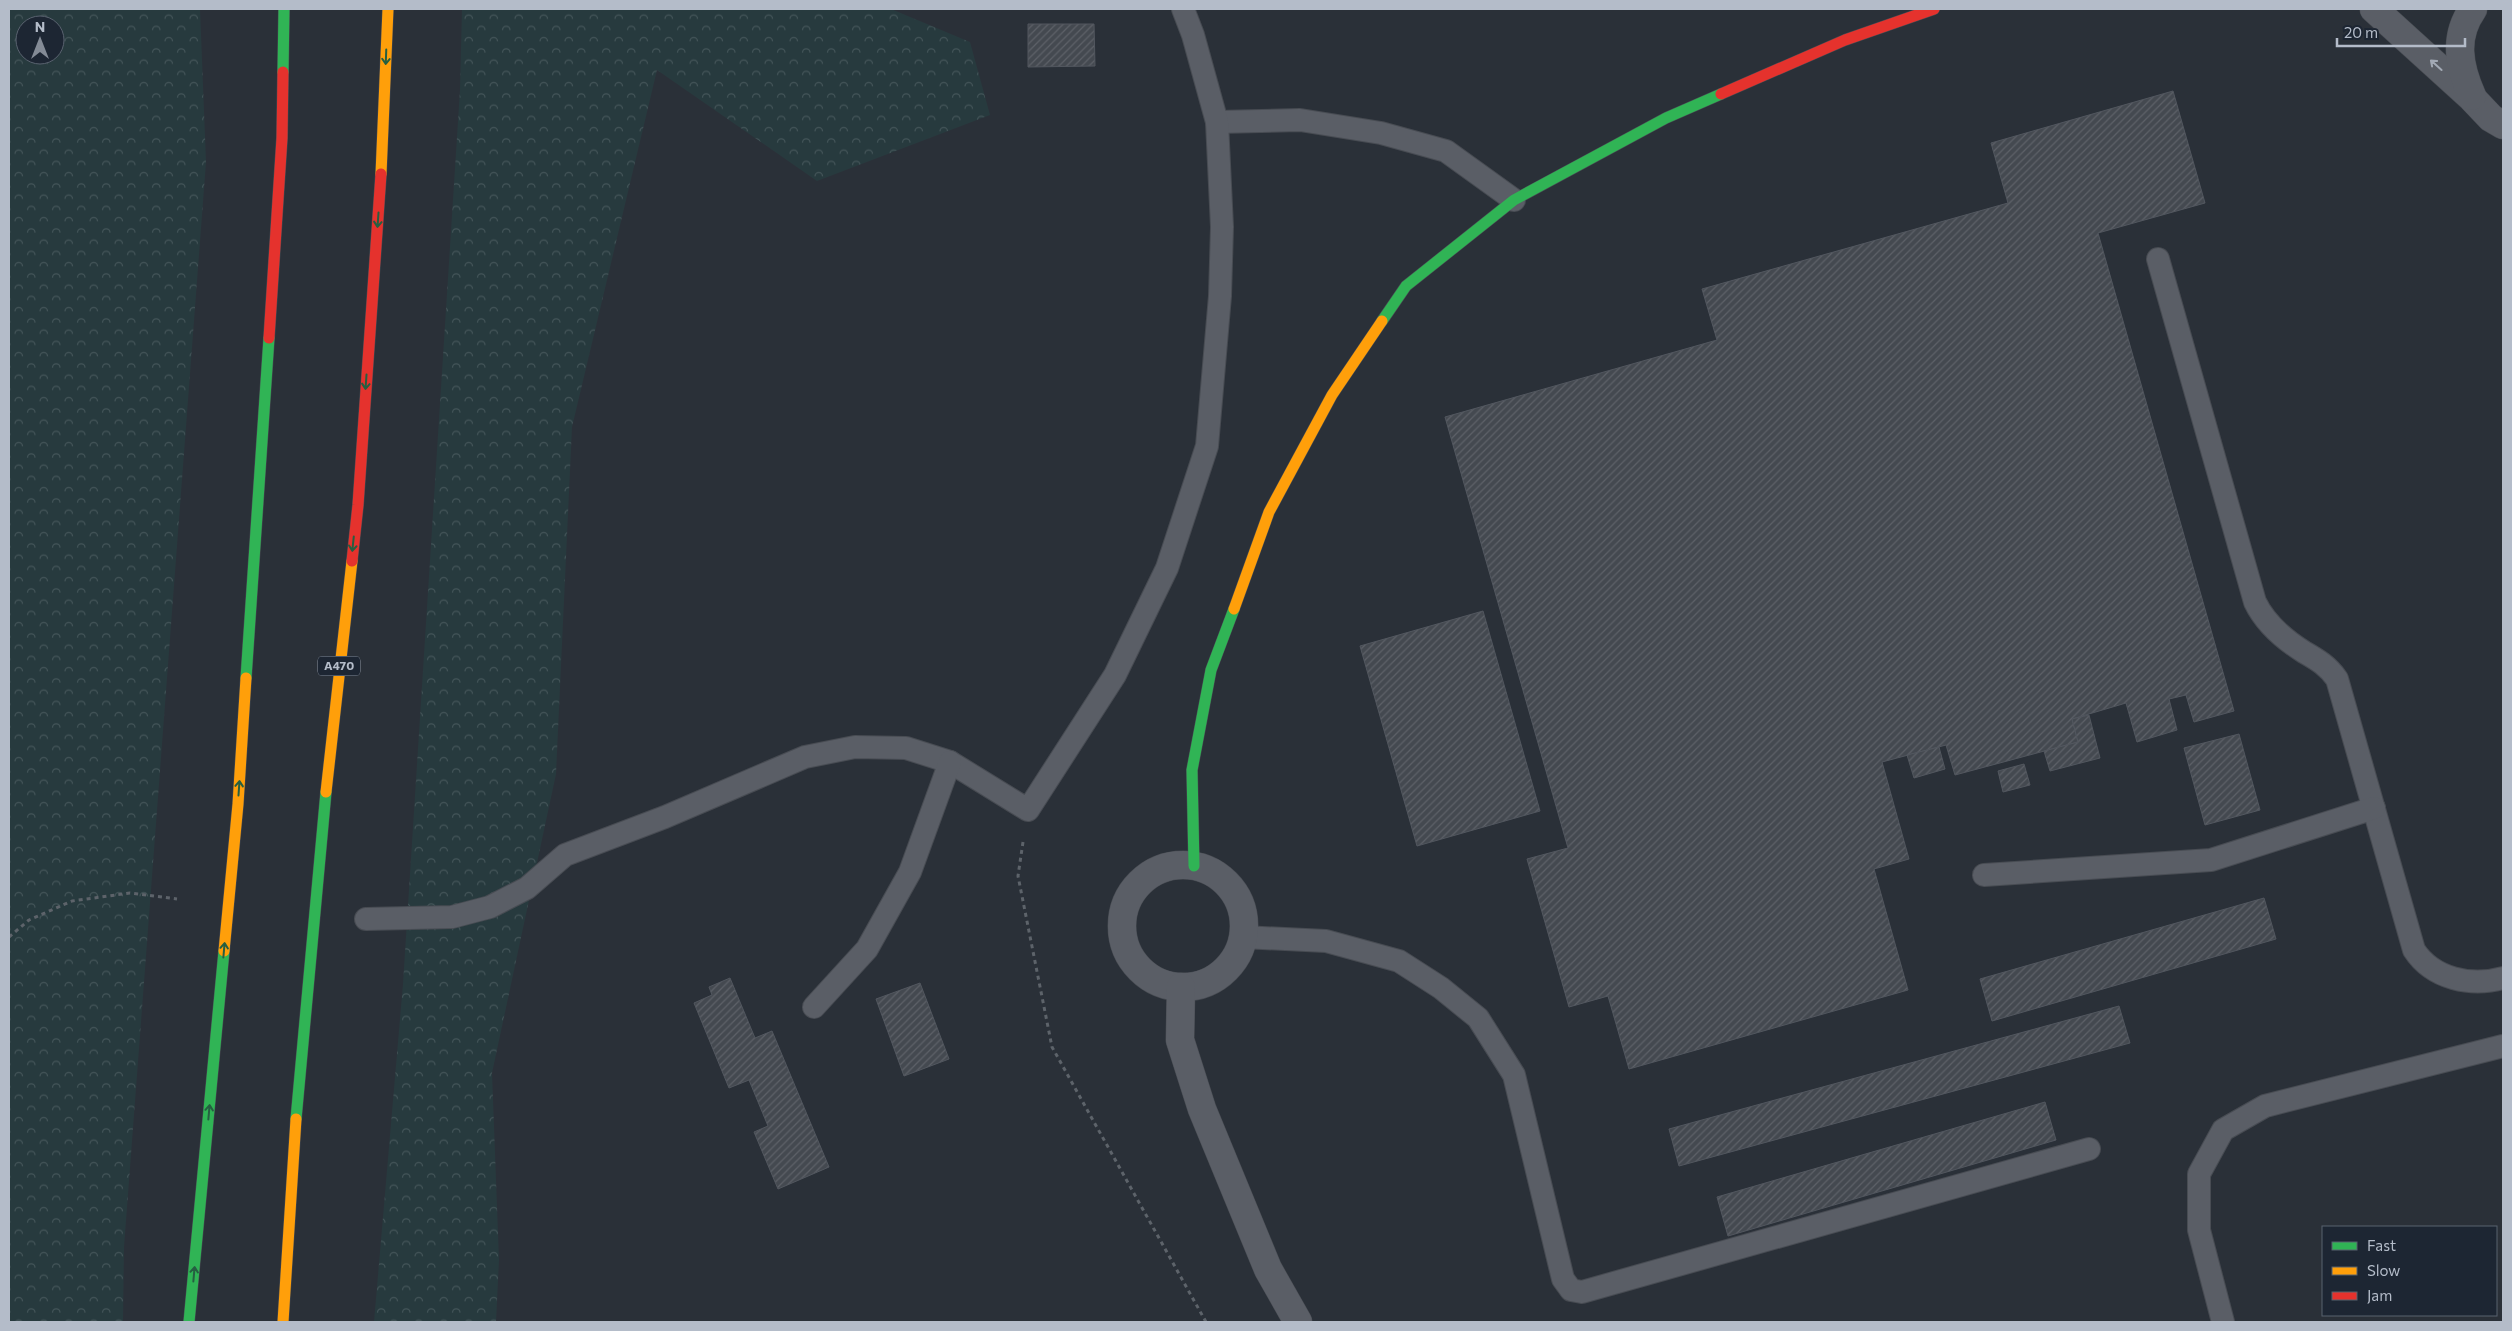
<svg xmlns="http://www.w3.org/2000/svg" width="2512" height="1331" viewBox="0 0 2512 1331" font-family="Commissioner,sans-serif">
  <defs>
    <pattern id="forest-crowns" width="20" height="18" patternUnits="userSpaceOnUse" patternTransform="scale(1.25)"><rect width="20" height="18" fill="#273a3e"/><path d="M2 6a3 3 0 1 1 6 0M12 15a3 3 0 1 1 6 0" fill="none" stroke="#445559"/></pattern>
    <pattern id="building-hatch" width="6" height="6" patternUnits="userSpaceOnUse" patternTransform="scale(1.25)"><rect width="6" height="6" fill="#444950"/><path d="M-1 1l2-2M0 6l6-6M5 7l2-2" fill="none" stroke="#5d6168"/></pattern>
  </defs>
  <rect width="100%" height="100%" fill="#2a3038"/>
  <!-- forest -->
  <g fill="url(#forest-crowns)" fill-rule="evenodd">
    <path d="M9,9H200L206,162L124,1247L123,1322H9ZM25,25H55V55H25Z"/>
    <polygon points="462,9 891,9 970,42 990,115 817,181 657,70 572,427 556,774 492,1073 499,1260 496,1322 374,1322 403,984 460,90"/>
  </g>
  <!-- building -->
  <g fill="url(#building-hatch)" stroke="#52575f">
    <polygon points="1028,24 1094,24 1095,66 1028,67"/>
    <polygon points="2173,91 2205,203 2098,233 2234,711 2194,722 2186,695 2169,699 2177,730 2137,742 2126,703 2072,719 2078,742 1955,775 1946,745 1882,762 1909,859 1874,869 1908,990 1629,1069 1608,996 1569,1007 1527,859 1568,848 1445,417 1717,340 1702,289 2008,203 1991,143"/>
    <polygon points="1483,611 1540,811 1417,846 1360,646"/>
    <polygon points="2089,715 2100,758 2050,771 2044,751 2078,742 2072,719"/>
    <polygon points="2239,734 2260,810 2205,825 2184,748"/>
    <polygon points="1939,747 1945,769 1914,778 1907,755"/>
    <polygon points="2024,764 2030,785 2003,792 1998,771"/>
    <polygon points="2264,898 2276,939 1992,1021 1980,979"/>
    <polygon points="730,978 755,1038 772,1031 829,1167 778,1189 754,1132 768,1126 749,1080 729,1088 694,1003 712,995 709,987"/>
    <polygon points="920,983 949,1059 904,1076 876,999"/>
    <polygon points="2119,1006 2130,1043 1679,1166 1669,1129"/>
    <polygon points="2045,1102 2056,1140 1728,1236 1717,1197"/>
  </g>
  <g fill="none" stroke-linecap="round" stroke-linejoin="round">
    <defs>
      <g id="lane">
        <polyline points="1217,122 1300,120 1381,133 1446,151 1514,200"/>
        <path d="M2158,259L2255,602C2265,623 2285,640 2304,652C2318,660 2328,666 2337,679L2414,950C2433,979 2471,987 2503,978"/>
        <polyline points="1984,875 2211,860 2374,808"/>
        <polyline points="366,919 452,917 490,907 527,888 565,855 665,817 805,757 855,747 906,748 950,762 1028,810 1115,675 1167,568 1207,446 1220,296 1222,227 1217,122 1193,35 1183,9"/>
        <polyline points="1243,937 1326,941 1399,961 1441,988 1478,1018 1514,1075 1563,1279 1571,1290 1582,1292 2089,1149"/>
        <polyline points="814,1007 867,949 910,872 950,762"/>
        <polyline points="2223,1322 2199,1230 2199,1174 2223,1130 2265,1106 2503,1046"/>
      </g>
      <g id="street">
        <polyline points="2374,9 2472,98 2491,118 2503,125"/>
        <path d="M2472,96C2459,67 2453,37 2473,9"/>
        <circle cx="1183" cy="926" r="61"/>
        <polyline points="1181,987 1180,1040 1202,1109 1268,1269 1298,1322"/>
      </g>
      <g id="fast">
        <polyline points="283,72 284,9"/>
        <polyline points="1382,321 1406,286 1514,200 1666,118 1721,94"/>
        <polyline points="246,678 269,338"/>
        <polyline points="1194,866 1192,770 1211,670 1234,609"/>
        <polyline points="296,1119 326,792"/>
        <polyline points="189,1322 224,951"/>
      </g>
      <g id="slow">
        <polyline points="381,174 388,9"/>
        <polyline points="1234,609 1269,512 1332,395 1382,321"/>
        <polyline points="326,792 352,561"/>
        <polyline points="224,951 238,804 246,678"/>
        <polyline points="283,1322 296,1119"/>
      </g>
      <g id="jam">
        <polyline points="1721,94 1845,40 1934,9"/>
        <polyline points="269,338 282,138 283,72"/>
        <polyline points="352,561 358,505 381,174"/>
      </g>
    </defs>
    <!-- lane casing -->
    <use href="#lane" stroke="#484c53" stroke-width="24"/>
    <!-- street casing -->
    <use href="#street" stroke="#484c53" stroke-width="29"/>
    <!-- fast casing -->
    <use href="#fast" stroke="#484c53" stroke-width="12"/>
    <!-- slow casing -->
    <use href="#slow" stroke="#484c53" stroke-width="12"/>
    <!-- jam casing -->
    <use href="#jam" stroke="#484c53" stroke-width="12"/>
    <!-- path -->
    <g stroke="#5d636a" stroke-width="3" stroke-dasharray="4 4" stroke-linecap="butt">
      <polyline points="1023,842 1018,876 1052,1047 1206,1322"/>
      <polyline points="9,937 29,920 72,901 130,893 177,899"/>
    </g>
    <!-- lane -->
    <use href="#lane" stroke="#5a5e66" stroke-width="22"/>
    <!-- street -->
    <use href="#street" stroke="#5a5e66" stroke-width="28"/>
    <!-- fast -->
    <use href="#fast" stroke="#30b455" stroke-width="11"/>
    <!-- slow -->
    <use href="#slow" stroke="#ff9f0a" stroke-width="11"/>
    <!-- jam -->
    <use href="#jam" stroke="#e5322d" stroke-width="11"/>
  </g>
  <!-- one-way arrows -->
  <defs><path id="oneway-shaft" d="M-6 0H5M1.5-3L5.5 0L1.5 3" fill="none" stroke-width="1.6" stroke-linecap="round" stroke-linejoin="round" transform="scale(1.25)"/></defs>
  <g stroke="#255f41">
    <use href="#oneway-shaft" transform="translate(386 57) rotate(92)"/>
    <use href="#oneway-shaft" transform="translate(378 220) rotate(94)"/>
    <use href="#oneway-shaft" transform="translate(366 382) rotate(94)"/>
    <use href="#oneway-shaft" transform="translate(353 544) rotate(96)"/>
    <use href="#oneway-shaft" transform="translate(239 788) rotate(-86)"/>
    <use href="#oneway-shaft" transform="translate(224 950) rotate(-85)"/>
    <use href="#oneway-shaft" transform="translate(209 1112) rotate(-85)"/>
    <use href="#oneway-shaft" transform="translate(194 1274) rotate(-85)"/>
  </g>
  <use stroke="#a2a9b5" href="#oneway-shaft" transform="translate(2436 65) rotate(-138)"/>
  <g text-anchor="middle" stroke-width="4" stroke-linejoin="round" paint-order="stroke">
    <!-- shield labels -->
    <rect fill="#1d2633" stroke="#878f9c" stroke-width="1" x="318" y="656.5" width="42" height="19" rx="4"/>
    <g font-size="12" font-weight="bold" fill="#b4bcc9">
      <text x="339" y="670">A470</text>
    </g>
  </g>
  <!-- border -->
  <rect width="2512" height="1331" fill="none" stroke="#b4bcc9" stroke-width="20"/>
  <!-- legend -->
  <rect x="2322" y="1226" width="175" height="90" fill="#1d2633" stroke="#59626f"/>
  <rect x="2332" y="1242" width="25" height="8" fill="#30b455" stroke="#59626f"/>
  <text x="2367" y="1251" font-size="15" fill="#b4bcc9">Fast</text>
  <rect x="2332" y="1267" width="25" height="8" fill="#ff9f0a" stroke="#59626f"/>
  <text x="2367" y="1276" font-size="15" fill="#b4bcc9">Slow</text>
  <rect x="2332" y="1292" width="25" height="8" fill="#e5322d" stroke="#59626f"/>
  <text x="2367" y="1301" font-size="15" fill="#b4bcc9">Jam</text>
  <!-- north arrow -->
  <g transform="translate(40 40)"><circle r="24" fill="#1d2633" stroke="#59626f"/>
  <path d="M0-4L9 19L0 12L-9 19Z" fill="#848b96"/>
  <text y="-8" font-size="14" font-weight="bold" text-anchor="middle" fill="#b4bcc9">N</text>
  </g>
  <!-- scale -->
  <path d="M2337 38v8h128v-8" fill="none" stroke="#b4bcc9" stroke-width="2.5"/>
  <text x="2344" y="38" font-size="15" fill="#b4bcc9" stroke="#1d2633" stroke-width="4" paint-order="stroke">20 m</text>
</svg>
